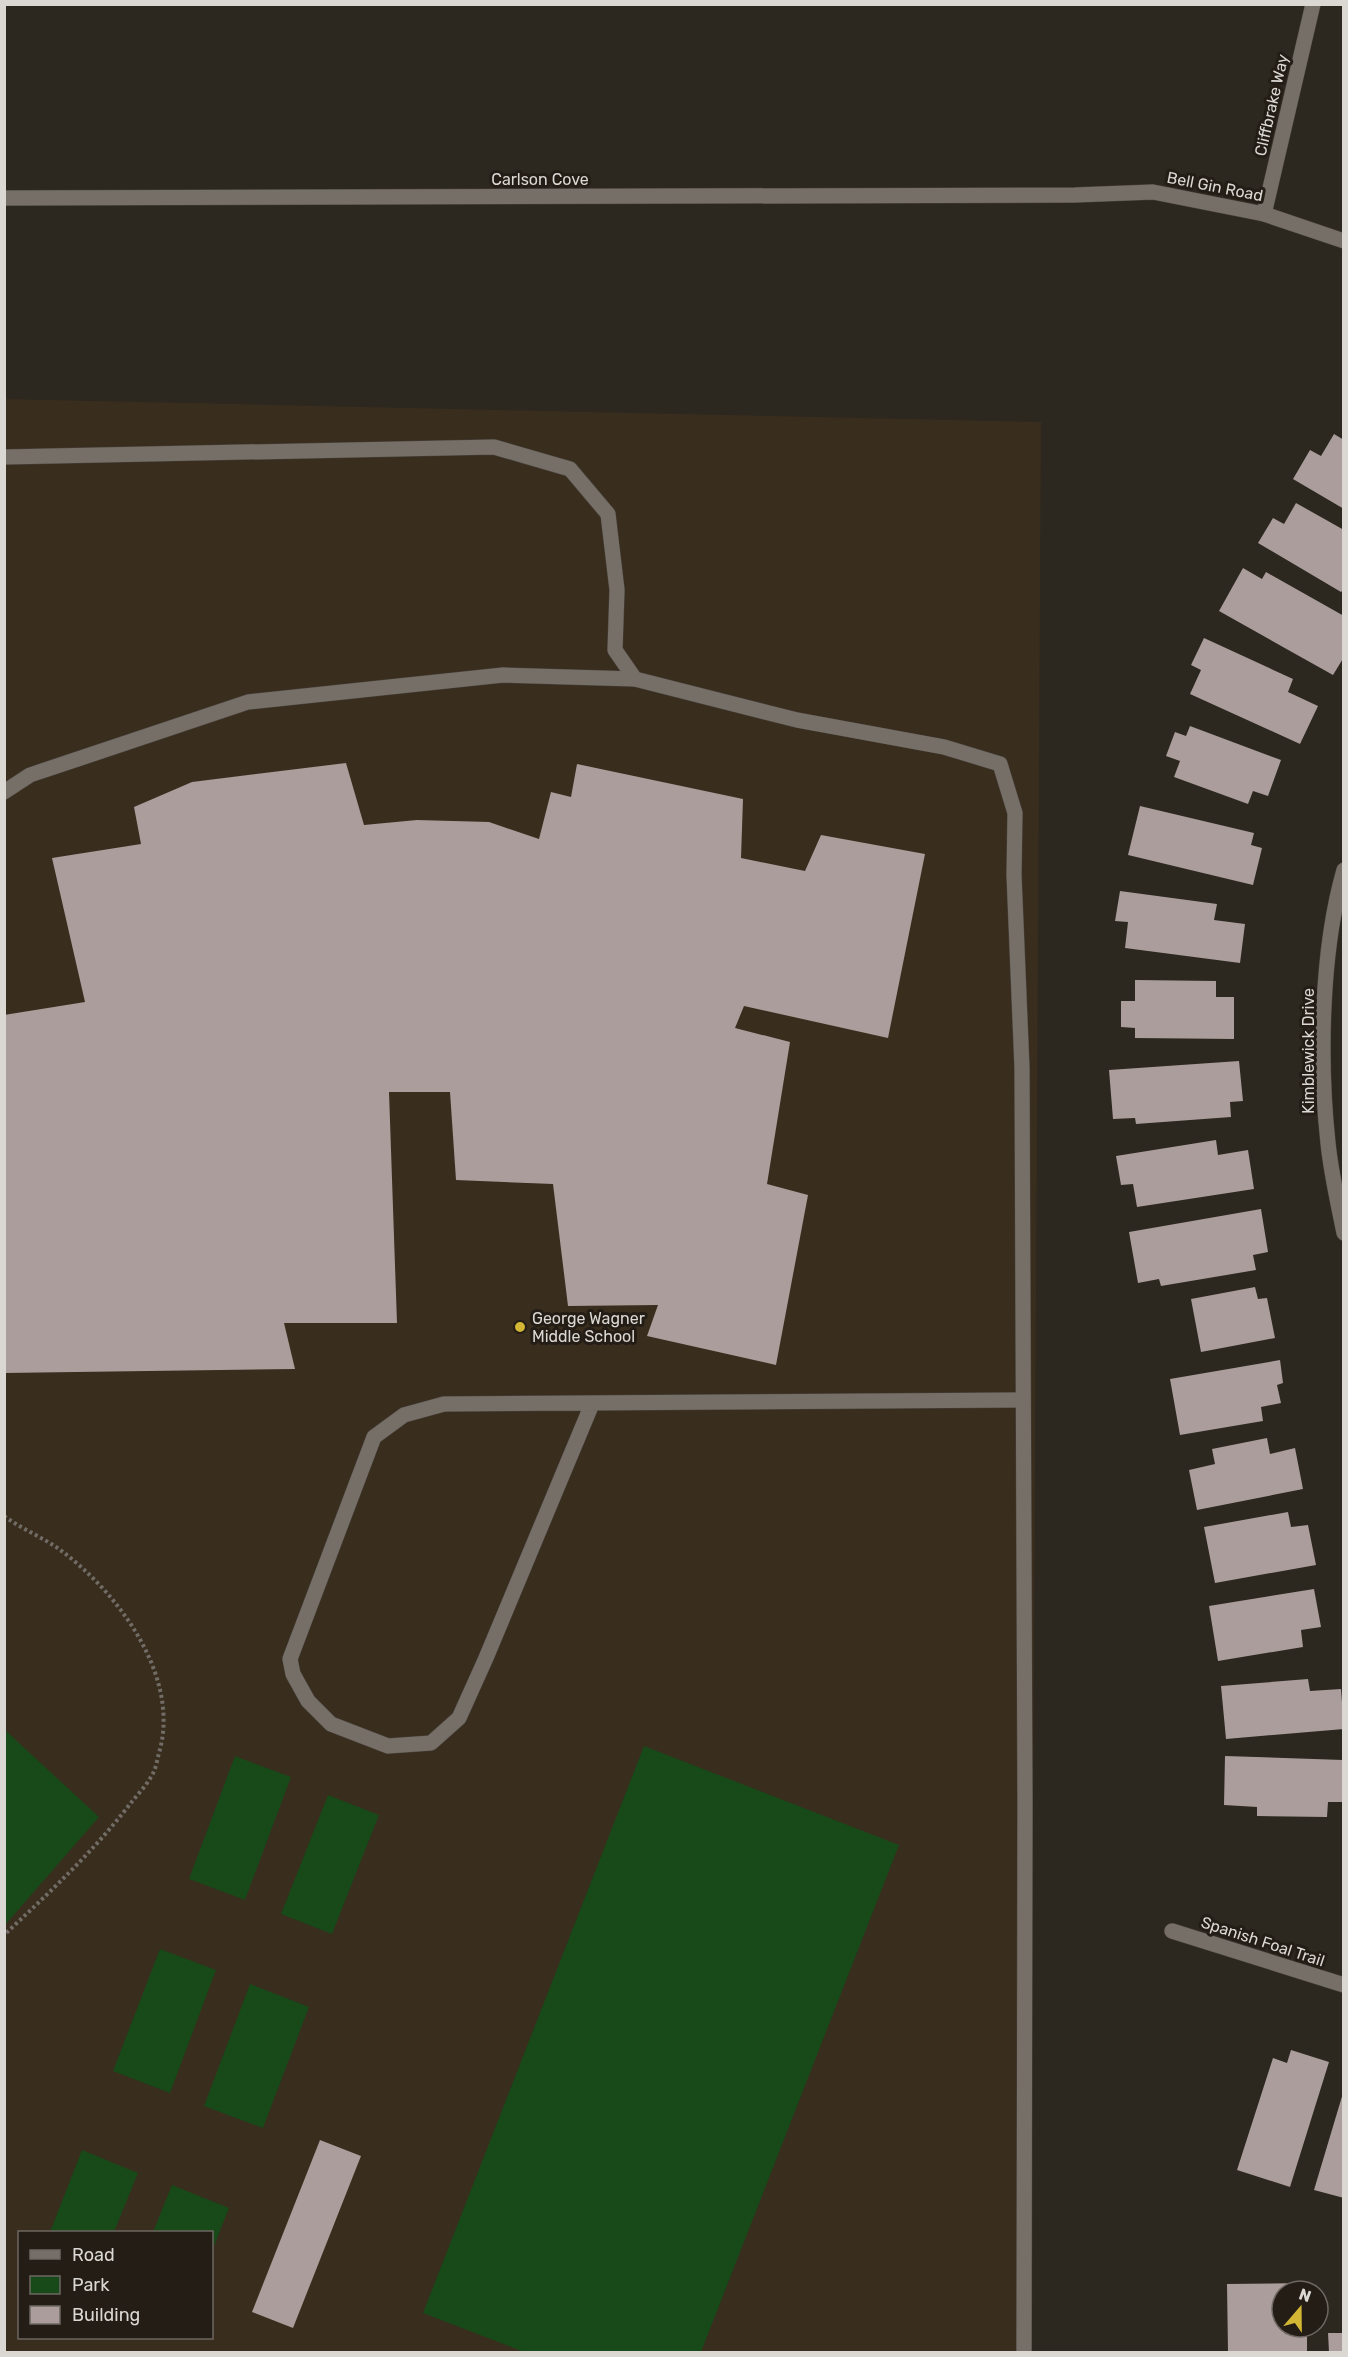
<svg xmlns="http://www.w3.org/2000/svg" width="1348" height="2357" viewBox="0 0 1348 2357" font-family="Rubik,sans-serif">
  <rect width="100%" height="100%" fill="#2c271f"/>
  <!-- education -->
  <path fill="#392d1e" fill-rule="evenodd" d="M5,399L1041,422L1030,2352H5ZM20,2232H212V2338H20Z"/>
  <!-- green -->
  <g fill="#184918">
    <polygon points="4,1729 99,1817 5,1925 4,1925"/>
    <polygon points="644,1746 899,1845 701,2352 524,2352 423,2313"/>
    <polygon points="235,1756 291,1777 245,1900 189,1879"/>
    <polygon points="328,1795 379,1815 332,1934 281,1914"/>
    <polygon points="160,1949 216,1970 170,2093 113,2071"/>
    <polygon points="250,1984 309,2007 263,2128 204,2106"/>
    <polygon points="82,2150 138,2173 114,2232 50,2232"/>
    <polygon points="172,2185 229,2208 212,2251 212,2232 153,2232"/>
  </g>
  <!-- building -->
  <g fill="#aa9d9b">
    <polygon points="1334,434 1344,440 1344,509 1293,479 1310,450 1321,456"/>
    <polygon points="1296,503 1344,530 1344,589 1341,592 1258,543 1273,518 1284,524"/>
    <polygon points="1243,568 1262,579 1266,572 1344,616 1344,657 1333,675 1219,611"/>
    <polygon points="1204,638 1293,679 1288,692 1318,706 1300,744 1190,694 1201,670 1191,665"/>
    <polygon points="1190,726 1281,760 1268,796 1253,791 1248,804 1174,777 1180,761 1166,756 1175,732 1186,736"/>
    <polygon points="346,763 364,825 417,820 489,822 539,839 551,792 571,797 577,764 743,799 741,858 805,871 821,835 925,854 888,1038 744,1006 735,1028 790,1042 767,1184 808,1195 776,1365 647,1336 658,1305 568,1306 553,1184 456,1180 450,1092 389,1092 397,1323 284,1323 295,1369 4,1373 4,1015 85,1002 52,858 141,844 134,807 192,782"/>
    <polygon points="1140,806 1254,833 1251,845 1262,848 1253,885 1128,855"/>
    <polygon points="1120,891 1217,904 1214,920 1245,924 1240,963 1125,948 1128,922 1115,921"/>
    <polygon points="1135,980 1216,981 1216,997 1234,997 1234,1039 1135,1038 1135,1028 1121,1027 1121,1001 1135,1001"/>
    <polygon points="1239,1061 1243,1101 1230,1102 1231,1117 1136,1124 1135,1118 1113,1119 1109,1070"/>
    <polygon points="1216,1140 1218,1155 1248,1150 1254,1189 1137,1207 1133,1184 1121,1185 1116,1156"/>
    <polygon points="1261,1209 1268,1252 1253,1255 1256,1270 1161,1286 1159,1279 1138,1283 1129,1232"/>
    <polygon points="1255,1287 1258,1299 1267,1298 1275,1338 1201,1352 1191,1299"/>
    <polygon points="1280,1360 1283,1383 1277,1385 1281,1403 1261,1407 1263,1421 1180,1435 1170,1379"/>
    <polygon points="1267,1438 1270,1454 1295,1448 1303,1489 1197,1510 1189,1470 1215,1464 1212,1449"/>
    <polygon points="1288,1512 1291,1527 1308,1525 1316,1565 1215,1583 1204,1527"/>
    <polygon points="1314,1589 1321,1627 1301,1630 1303,1647 1218,1661 1209,1606"/>
    <polygon points="1308,1679 1310,1691 1341,1689 1344,1729 1226,1739 1221,1686"/>
    <polygon points="1225,1756 1343,1760 1343,1802 1328,1802 1327,1817 1257,1816 1257,1807 1224,1805"/>
    <polygon points="1291,2050 1329,2062 1290,2187 1237,2170 1273,2058 1287,2063"/>
    <polygon points="1343,2093 1344,2093 1344,2198 1314,2190"/>
    <polygon points="320,2140 361,2156 293,2328 252,2312"/>
    <polygon points="1306,2283 1306,2291 1282,2291 1282,2327 1307,2327 1307,2352 1228,2352 1227,2284"/>
    <polygon points="1328,2333 1344,2333 1344,2352 1329,2352"/>
  </g>
  <g fill="none" stroke-linecap="round" stroke-linejoin="round">
    <defs>
      <g id="lane">
        <polyline points="4,457 494,447 570,469 608,514 617,590 615,650 635,679 797,720 944,747 1000,764 1015,813 1014,875 1022,1068 1025,1803 1024,2352"/>
        <polyline points="4,792 30,775 248,702 503,675 635,679"/>
        <polyline points="592,1404 486,1658 459,1718 431,1743 388,1746 331,1724 308,1701 293,1674 290,1659 374,1437 404,1415 444,1404 1022,1400"/>
      </g>
      <g id="street">
        <polyline points="4,198 1075,195 1153,192 1264,214 1344,241"/>
        <polyline points="1264,214 1313,4"/>
        <path d="M1344,870C1321,950 1319,1060 1328,1143C1331,1173 1338,1203 1344,1233"/>
        <polyline points="1172,1931 1344,1985"/>
      </g>
    </defs>
    <!-- lane casing -->
    <use href="#lane" stroke="#48443e" stroke-width="16"/>
    <!-- street casing -->
    <use href="#street" stroke="#48443e" stroke-width="16"/>
    <!-- path -->
    <path stroke="#716c66" stroke-width="4" stroke-dasharray="3 3" stroke-linecap="butt" d="M4,1516C23,1530 45,1538 63,1552C120,1595 181,1678 159,1753C157,1760 156,1769 152,1775C147,1785 137,1795 130,1804C93,1852 48,1894 4,1935"/>
    <!-- lane -->
    <use href="#lane" stroke="#766f67" stroke-width="15"/>
    <!-- street -->
    <use href="#street" stroke="#766f67" stroke-width="15"/>
  </g>
  <!-- markers -->
  <circle fill="#d4b635" stroke="#231d16" stroke-width="2" cx="520" cy="1327" r="6"/>
  <g text-anchor="middle" stroke-width="6" stroke-linejoin="round" paint-order="stroke">
    <!-- street labels -->
    <g font-size="16" fill="#dbd7d3" stroke="#231d16">
      <text transform="translate(1271 105) rotate(-77)" y="6">Cliffbrake Way</text>
      <text x="540" y="185">Carlson Cove</text>
      <text transform="translate(1215 186) rotate(11)" y="6">Bell Gin Road</text>
      <text transform="translate(1308 1051) rotate(-90)" y="6">Kimblewick Drive</text>
      <text transform="translate(1263 1941) rotate(18)" y="6">Spanish Foal Trail</text>
    </g>
    <!-- poi labels -->
    <g font-size="16" fill="#dbd7d3" stroke="#231d16" text-anchor="start">
      <text x="532" y="1324">George Wagner<tspan x="532" dy="18">Middle School</tspan></text>
    </g>
  </g>
  <!-- border -->
  <rect width="1348" height="2357" fill="none" stroke="#dbd7d3" stroke-width="12"/>
  <!-- legend -->
  <rect x="18" y="2231" width="195" height="108" fill="#231d16" stroke="#6d6762" stroke-width="1.5"/>
  <rect x="30" y="2250" width="30" height="9" fill="#766f67" stroke="#6d6762" stroke-width="1.5"/>
  <text x="72" y="2261" font-size="18" fill="#dbd7d3">Road</text>
  <rect x="30" y="2276" width="30" height="18" fill="#184918" stroke="#6d6762" stroke-width="1.5"/>
  <text x="72" y="2291" font-size="18" fill="#dbd7d3">Park</text>
  <rect x="30" y="2306" width="30" height="18" fill="#aa9d9b" stroke="#6d6762" stroke-width="1.5"/>
  <text x="72" y="2321" font-size="18" fill="#dbd7d3">Building</text>
  <!-- north arrow -->
  <g transform="translate(1300 2309) rotate(20)"><circle r="28" fill="#231d16" stroke="#6d6762" stroke-width="1.5"/>
  <path d="M0-4.5L10 22L0 15L-10 22Z" fill="#d4b635"/>
  <text y="-9" font-size="16" font-weight="bold" text-anchor="middle" fill="#dbd7d3">N</text>
  </g>
</svg>
